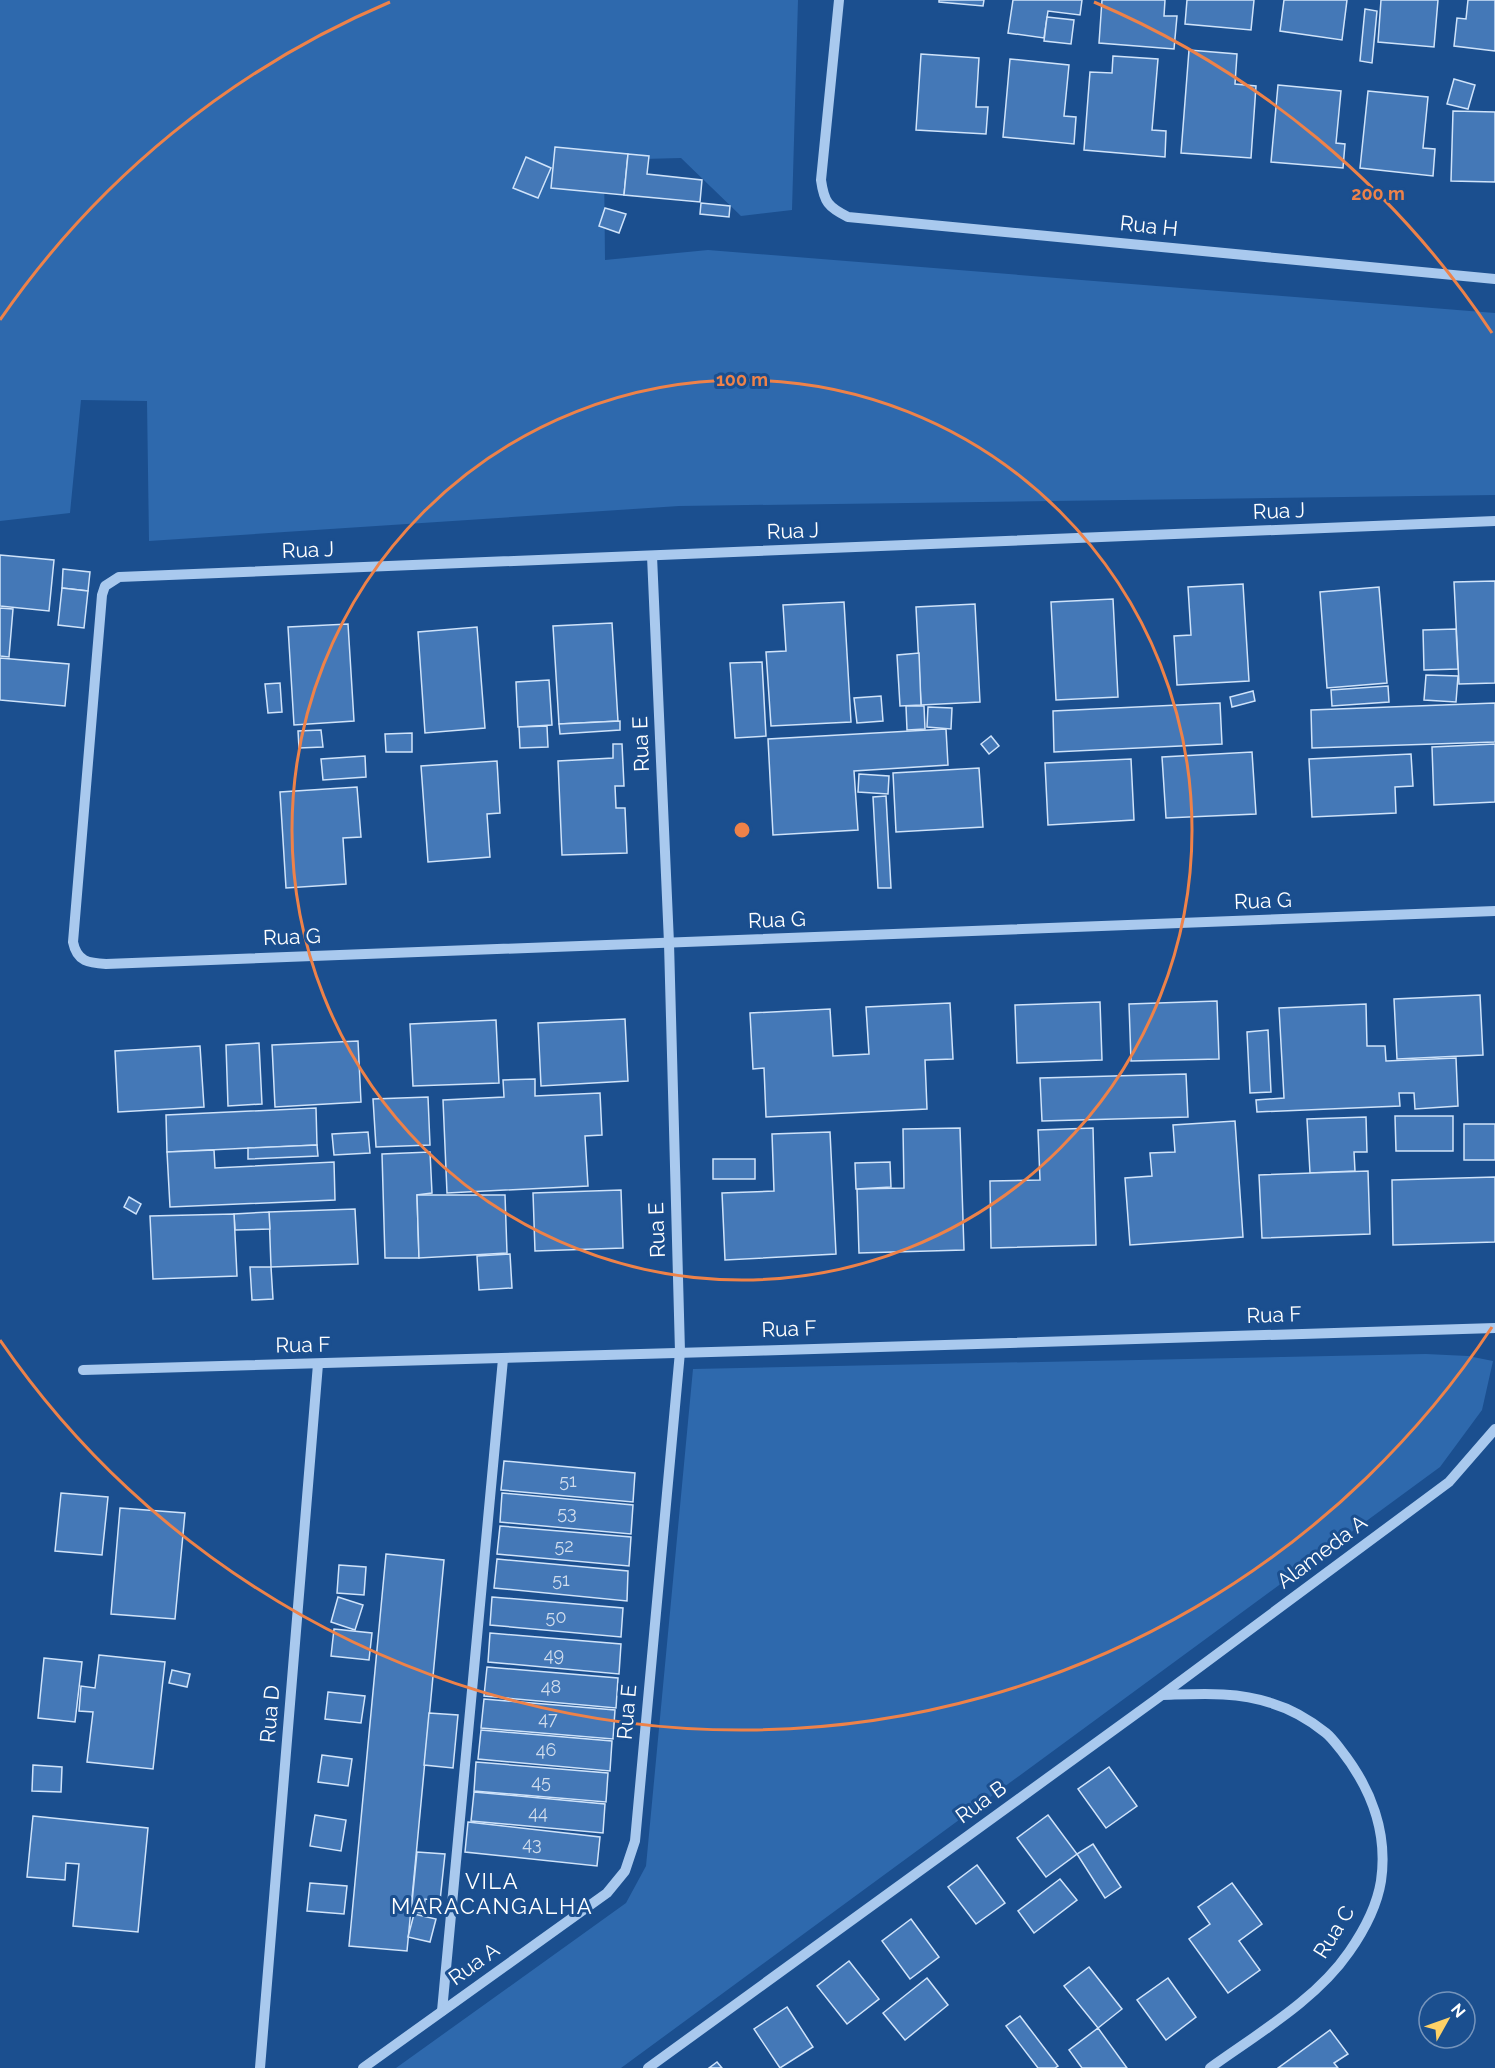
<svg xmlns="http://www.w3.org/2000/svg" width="1495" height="2068" viewBox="0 0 1495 2068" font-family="Raleway,sans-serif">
  <rect width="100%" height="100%" fill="#1b4f8f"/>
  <!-- green -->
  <g fill="#2e69ad">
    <polygon points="0,0 798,0 792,210 741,216 681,158 604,160 605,260 708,250 1495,313 1495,495 679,506 149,541 147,401 81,400 70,513 0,521"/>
    <polygon points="1426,1354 1468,1356 1493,1361 1482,1410 1440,1467 621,2068 396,2068 626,1903 646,1866 693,1369"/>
  </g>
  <!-- building -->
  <g fill="#4478b7" stroke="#cfe3fa" stroke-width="1.5">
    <polygon points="939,0 984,0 983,6 939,2"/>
    <polygon points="1013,0 1082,0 1080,15 1048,11 1044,38 1008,33"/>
    <polygon points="1102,0 1165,0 1164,16 1177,16 1174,49 1099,43"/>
    <polygon points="1187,0 1254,0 1251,30 1185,24"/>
    <polygon points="1284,0 1347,0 1342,40 1280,31"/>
    <polygon points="1381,0 1438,0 1434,47 1378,42"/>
    <polygon points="1468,0 1495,0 1495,51 1454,46 1457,18 1466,19"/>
    <polygon points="1365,9 1377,11 1372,63 1360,61"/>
    <polygon points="1047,17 1074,20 1071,44 1044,41"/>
    <polygon points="1189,50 1237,54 1235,84 1256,86 1251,158 1181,153"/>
    <polygon points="921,54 979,58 976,107 988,107 986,134 916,130"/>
    <polygon points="1113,56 1158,59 1152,130 1166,131 1165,157 1084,150 1090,72 1112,73"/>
    <polygon points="1010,59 1069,65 1064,116 1076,117 1074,144 1003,137"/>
    <polygon points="1454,79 1475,85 1468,109 1447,104"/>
    <polygon points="1278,85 1341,91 1336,143 1345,144 1343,168 1271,162"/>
    <polygon points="1368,91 1428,97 1423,148 1435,149 1433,176 1360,168"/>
    <polygon points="1453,111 1495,112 1495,182 1451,181"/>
    <polygon points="555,147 628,154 624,195 551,188"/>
    <polygon points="628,154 649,156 647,174 702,180 700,202 624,195"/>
    <polygon points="526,157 551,168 538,198 513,188"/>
    <polygon points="701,203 730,206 729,217 700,214"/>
    <polygon points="605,208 626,214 619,233 599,226"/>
    <polygon points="0,555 54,560 49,611 0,606"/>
    <polygon points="63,569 90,572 88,591 62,588"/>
    <polygon points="1495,581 1495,683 1459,684 1454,582"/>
    <polygon points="1243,584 1249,681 1177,685 1174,636 1191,635 1188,587"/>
    <polygon points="1379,587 1387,683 1327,688 1320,592"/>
    <polygon points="62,588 88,591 84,628 58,625"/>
    <polygon points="1113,599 1118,697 1056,700 1051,602"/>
    <polygon points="844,602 851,722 771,726 766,652 786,651 783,605"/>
    <polygon points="975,604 980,702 921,705 916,607"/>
    <polygon points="0,608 13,609 9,657 0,656"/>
    <polygon points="612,623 618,721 559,724 553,626"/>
    <polygon points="348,624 354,721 294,725 288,627"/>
    <polygon points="477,627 485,728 425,733 418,632"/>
    <polygon points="1456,629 1458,669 1424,670 1423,630"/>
    <polygon points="919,653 921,705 900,706 897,655"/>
    <polygon points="0,658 69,664 65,706 0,700"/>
    <polygon points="762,662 766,736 735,738 730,663"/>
    <polygon points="1426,675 1458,676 1456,702 1424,700"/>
    <polygon points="549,680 552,725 518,727 516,682"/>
    <polygon points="280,683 282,712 268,713 265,684"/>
    <polygon points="1388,686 1389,702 1332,706 1331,690"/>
    <polygon points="1253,691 1255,701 1232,707 1230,697"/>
    <polygon points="881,696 883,721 857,723 854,698"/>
    <polygon points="1220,703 1222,744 1054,752 1053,711"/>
    <polygon points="1495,703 1495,742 1312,748 1311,710"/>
    <polygon points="906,706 924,706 925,729 907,730"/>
    <polygon points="928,707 952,708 951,729 927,727"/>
    <polygon points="620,721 620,730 560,734 559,724"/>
    <polygon points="547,726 548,747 520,748 519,727"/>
    <polygon points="946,729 948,765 854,771 858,830 773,835 768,739"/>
    <polygon points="321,730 323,747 299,748 298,731"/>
    <polygon points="412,733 412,752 386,752 385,734"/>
    <polygon points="991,736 999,746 989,754 981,744"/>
    <polygon points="613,744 622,744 624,786 615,786 616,808 625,808 627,853 562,855 558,761 613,758"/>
    <polygon points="1495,744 1495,802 1434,805 1432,747"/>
    <polygon points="1252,752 1256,814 1166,818 1162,757"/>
    <polygon points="1411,754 1413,786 1395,787 1396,813 1312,817 1309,759"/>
    <polygon points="365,756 366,777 323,780 321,759"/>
    <polygon points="1131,759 1134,820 1048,825 1045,763"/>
    <polygon points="497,761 500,813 487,814 490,857 428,862 421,766"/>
    <polygon points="979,768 983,827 896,832 893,773"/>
    <polygon points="859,774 889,776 888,794 858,792"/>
    <polygon points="357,787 361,837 343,838 346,884 286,888 280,792"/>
    <polygon points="886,796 891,888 878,888 873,797"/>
    <polygon points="1480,995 1483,1055 1397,1059 1394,999"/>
    <polygon points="1217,1001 1219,1059 1131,1061 1129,1004"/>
    <polygon points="1100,1002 1102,1060 1017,1063 1015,1005"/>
    <polygon points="950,1003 953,1059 925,1060 927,1109 766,1117 764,1068 753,1069 750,1013 830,1009 833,1056 869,1054 866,1007"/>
    <polygon points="1366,1004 1367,1046 1385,1046 1386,1061 1456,1058 1458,1106 1415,1109 1414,1093 1399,1093 1400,1106 1257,1112 1256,1100 1284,1098 1279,1008"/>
    <polygon points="625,1019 628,1081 541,1086 538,1023"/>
    <polygon points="496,1020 499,1083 413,1086 410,1024"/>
    <polygon points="1268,1030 1271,1092 1250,1093 1247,1032"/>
    <polygon points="358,1041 361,1102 275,1107 272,1045"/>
    <polygon points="259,1043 262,1104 228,1106 226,1045"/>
    <polygon points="200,1046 204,1107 118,1112 115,1051"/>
    <polygon points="1186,1074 1188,1117 1042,1121 1040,1078"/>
    <polygon points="535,1079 535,1096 600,1093 602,1135 585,1136 588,1186 447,1193 443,1100 504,1097 503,1080"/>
    <polygon points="428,1097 430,1145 376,1147 373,1099"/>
    <polygon points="316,1108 317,1145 167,1152 166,1115"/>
    <polygon points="1395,1116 1453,1116 1453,1151 1396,1151"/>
    <polygon points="1366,1117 1367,1152 1354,1152 1355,1171 1310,1173 1307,1119"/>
    <polygon points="1235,1121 1243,1237 1130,1245 1125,1178 1152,1176 1150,1153 1175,1152 1173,1125"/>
    <rect x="1464" y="1124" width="31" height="36"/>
    <polygon points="960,1128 964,1250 859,1253 857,1189 904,1188 903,1129"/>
    <polygon points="1093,1128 1096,1245 991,1248 990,1181 1040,1180 1038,1130"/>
    <polygon points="368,1132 370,1153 334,1155 332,1134"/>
    <polygon points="830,1132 836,1254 725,1260 722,1193 774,1191 772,1134"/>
    <polygon points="317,1145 318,1156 248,1159 248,1148"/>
    <polygon points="214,1150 215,1168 334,1162 335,1200 170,1207 167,1152"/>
    <polygon points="430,1152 432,1193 417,1195 419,1258 385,1258 382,1154"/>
    <rect x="713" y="1159" width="42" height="20"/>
    <polygon points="890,1162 891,1187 856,1189 855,1163"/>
    <polygon points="1368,1171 1370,1234 1262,1238 1259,1175"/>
    <polygon points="1495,1177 1495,1242 1393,1245 1392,1180"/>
    <polygon points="621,1190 623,1248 535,1251 533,1193"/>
    <polygon points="417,1195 505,1195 507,1253 419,1258"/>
    <polygon points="129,1197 141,1204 136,1214 124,1207"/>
    <polygon points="355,1209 358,1264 271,1267 269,1212"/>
    <polygon points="269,1212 270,1229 235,1230 234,1214"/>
    <polygon points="234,1214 237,1276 153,1279 150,1216"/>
    <polygon points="510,1254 512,1288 479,1290 477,1256"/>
    <polygon points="250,1267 271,1267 273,1299 252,1300"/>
    <polygon points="504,1461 635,1473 633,1502 501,1490"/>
    <polygon points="61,1493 108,1497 102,1555 55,1551"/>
    <polygon points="502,1493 633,1505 631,1534 500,1522"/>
    <polygon points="120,1508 185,1513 175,1619 111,1614"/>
    <polygon points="500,1526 631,1537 629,1566 497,1554"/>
    <polygon points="386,1554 444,1560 407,1951 349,1946"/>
    <polygon points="497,1559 628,1571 627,1601 494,1588"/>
    <polygon points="339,1565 366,1567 364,1595 337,1593"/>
    <polygon points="338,1597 363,1605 355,1630 331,1622"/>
    <polygon points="492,1597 623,1608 621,1637 490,1625"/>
    <polygon points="334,1629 372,1633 369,1660 331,1656"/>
    <polygon points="490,1633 621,1644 619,1674 488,1662"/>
    <polygon points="99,1655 165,1662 153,1769 87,1762 93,1712 79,1711 81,1686 95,1688"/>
    <polygon points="44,1658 82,1662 75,1722 38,1718"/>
    <polygon points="487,1667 618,1678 616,1708 484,1696"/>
    <polygon points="172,1670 190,1674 187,1687 169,1683"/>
    <polygon points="328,1692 365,1696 361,1723 325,1719"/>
    <polygon points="484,1699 615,1710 613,1739 481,1728"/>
    <polygon points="429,1713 458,1715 453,1768 424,1765"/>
    <polygon points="481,1730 612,1741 610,1771 478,1759"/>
    <polygon points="322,1755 352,1759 348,1786 318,1782"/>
    <polygon points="476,1762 608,1773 606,1802 474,1791"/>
    <polygon points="33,1765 62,1767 61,1792 32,1791"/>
    <polygon points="1109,1767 1137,1806 1106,1828 1078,1789"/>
    <polygon points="474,1792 605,1804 603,1833 471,1821"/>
    <polygon points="315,1815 346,1820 341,1851 310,1846"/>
    <polygon points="1048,1815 1077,1854 1046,1877 1017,1838"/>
    <polygon points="33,1816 148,1828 138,1932 73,1926 79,1864 66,1863 65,1880 27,1877"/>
    <polygon points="468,1822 600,1837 597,1866 465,1852"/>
    <polygon points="1093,1844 1121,1887 1105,1898 1077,1854"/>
    <polygon points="417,1852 445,1854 440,1901 425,1899 424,1913 411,1912"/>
    <polygon points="977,1865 1005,1903 976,1924 948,1887"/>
    <polygon points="1060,1879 1077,1900 1034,1933 1018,1911"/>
    <polygon points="310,1883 347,1886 344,1914 307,1911"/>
    <polygon points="1232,1883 1262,1924 1239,1941 1260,1970 1228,1993 1189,1939 1210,1924 1198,1907"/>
    <polygon points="414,1914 436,1919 430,1942 408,1937"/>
    <polygon points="911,1919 939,1957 910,1979 882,1941"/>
    <polygon points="849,1961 879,1999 847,2024 817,1986"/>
    <polygon points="1089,1967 1122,2009 1098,2028 1064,1986"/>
    <polygon points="927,1978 948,2005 905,2040 883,2013"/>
    <polygon points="1168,1978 1196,2017 1166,2040 1137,2000"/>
    <polygon points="787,2007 813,2047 780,2068 754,2029"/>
    <polygon points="1020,2016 1058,2066 1055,2068 1038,2068 1006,2026"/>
    <polygon points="1098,2028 1127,2068 1082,2068 1069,2050"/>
    <polygon points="1330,2030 1348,2054 1334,2063 1338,2068 1278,2068"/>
    <polygon points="717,2062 722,2068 709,2068"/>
  </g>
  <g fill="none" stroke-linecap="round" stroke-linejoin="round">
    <!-- minor -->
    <g stroke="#a9c9ee" stroke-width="10">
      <path d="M839,0L821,180C824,202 828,207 848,217L1495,279"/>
      <path d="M1495,521L119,577L105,586L102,595L73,942C77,962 89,963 106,964L1495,911"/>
      <path d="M83,1370C554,1358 1024,1342 1495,1328"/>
      <polyline points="1162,1695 1449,1482 1495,1429"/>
      <polyline points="442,2011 503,1359"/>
      <polyline points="260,2068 318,1364"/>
      <polyline points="363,2068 607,1893 625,1871 635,1841 680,1352 669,943 652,556"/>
      <path d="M648,2068L1162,1695C1198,1694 1236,1691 1271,1703C1291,1709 1310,1720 1326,1733C1332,1738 1337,1745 1341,1750C1371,1788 1388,1833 1381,1881C1377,1906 1363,1932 1349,1952C1316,2000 1257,2034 1210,2068"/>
    </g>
  </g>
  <!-- distance rings -->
  <g fill="none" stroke="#ee8249" stroke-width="3">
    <circle cx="742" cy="830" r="450"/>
    <path d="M1492 1327A900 900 0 0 1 0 1340M0 320A900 900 0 0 1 390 2M1094 2A900 900 0 0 1 1492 333"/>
  </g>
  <g text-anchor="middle" stroke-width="6" stroke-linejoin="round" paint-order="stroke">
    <!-- number labels -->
    <g font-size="18" fill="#d0dded">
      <text x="568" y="1487">51</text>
      <text x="567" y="1519">53</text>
      <text x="564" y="1552">52</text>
      <text x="561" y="1586">51</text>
      <text x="556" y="1623">50</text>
      <text x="554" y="1661">49</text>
      <text x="551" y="1693">48</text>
      <text x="548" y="1725">47</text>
      <text x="546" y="1756">46</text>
      <text x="541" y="1788">45</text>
      <text x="538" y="1819">44</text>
      <text x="532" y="1850">43</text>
    </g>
    <!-- street labels -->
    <g font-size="21" fill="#fff" stroke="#1b4f8f">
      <text transform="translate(1149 226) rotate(6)" y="7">Rua H</text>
      <text transform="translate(1279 511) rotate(-2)" y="7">Rua J</text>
      <text transform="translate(793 531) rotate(-2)" y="7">Rua J</text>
      <text transform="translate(308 550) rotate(-2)" y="7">Rua J</text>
      <text transform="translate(641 744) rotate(-92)" y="7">Rua E</text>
      <text transform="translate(1263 901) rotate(-2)" y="7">Rua G</text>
      <text transform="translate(777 920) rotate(-2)" y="7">Rua G</text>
      <text transform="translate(292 937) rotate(-2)" y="7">Rua G</text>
      <text transform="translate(657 1230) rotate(-92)" y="7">Rua E</text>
      <text transform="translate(1274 1315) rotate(-2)" y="7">Rua F</text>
      <text transform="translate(789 1329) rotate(-2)" y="7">Rua F</text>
      <text transform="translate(303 1345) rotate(-1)" y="7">Rua F</text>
      <text transform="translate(1322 1552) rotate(-37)" y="7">Alameda A</text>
      <text transform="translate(627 1712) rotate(-85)" y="7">Rua E</text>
      <text transform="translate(270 1714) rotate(-85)" y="7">Rua D</text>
      <text transform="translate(981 1802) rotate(-36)" y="7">Rua B</text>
      <text transform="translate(1334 1932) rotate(-58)" y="7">Rua C</text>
      <text transform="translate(474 1964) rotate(-36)" y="7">Rua A</text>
    </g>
    <!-- neighbourhood labels -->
    <g font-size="22" letter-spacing="1.5" fill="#fff" stroke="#1b4f8f">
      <text x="492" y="1889">VILA<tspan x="492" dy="25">MARACANGALHA</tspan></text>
    </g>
  </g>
  <circle cx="742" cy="830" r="9" fill="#ee8249" stroke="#1b4f8f" stroke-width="3"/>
  <g font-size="18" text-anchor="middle" font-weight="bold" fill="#ee8249" stroke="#1b4f8f" stroke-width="6" stroke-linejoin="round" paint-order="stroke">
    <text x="1378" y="200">200 m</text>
    <text x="742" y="386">100 m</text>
  </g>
  <!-- north arrow -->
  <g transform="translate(1447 2020) rotate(50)"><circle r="28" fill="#1b4f8f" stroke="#7695bc" stroke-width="1.5"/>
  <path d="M0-4.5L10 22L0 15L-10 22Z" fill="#ffd166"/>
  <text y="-9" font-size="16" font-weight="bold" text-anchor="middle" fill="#ffffff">N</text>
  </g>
</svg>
